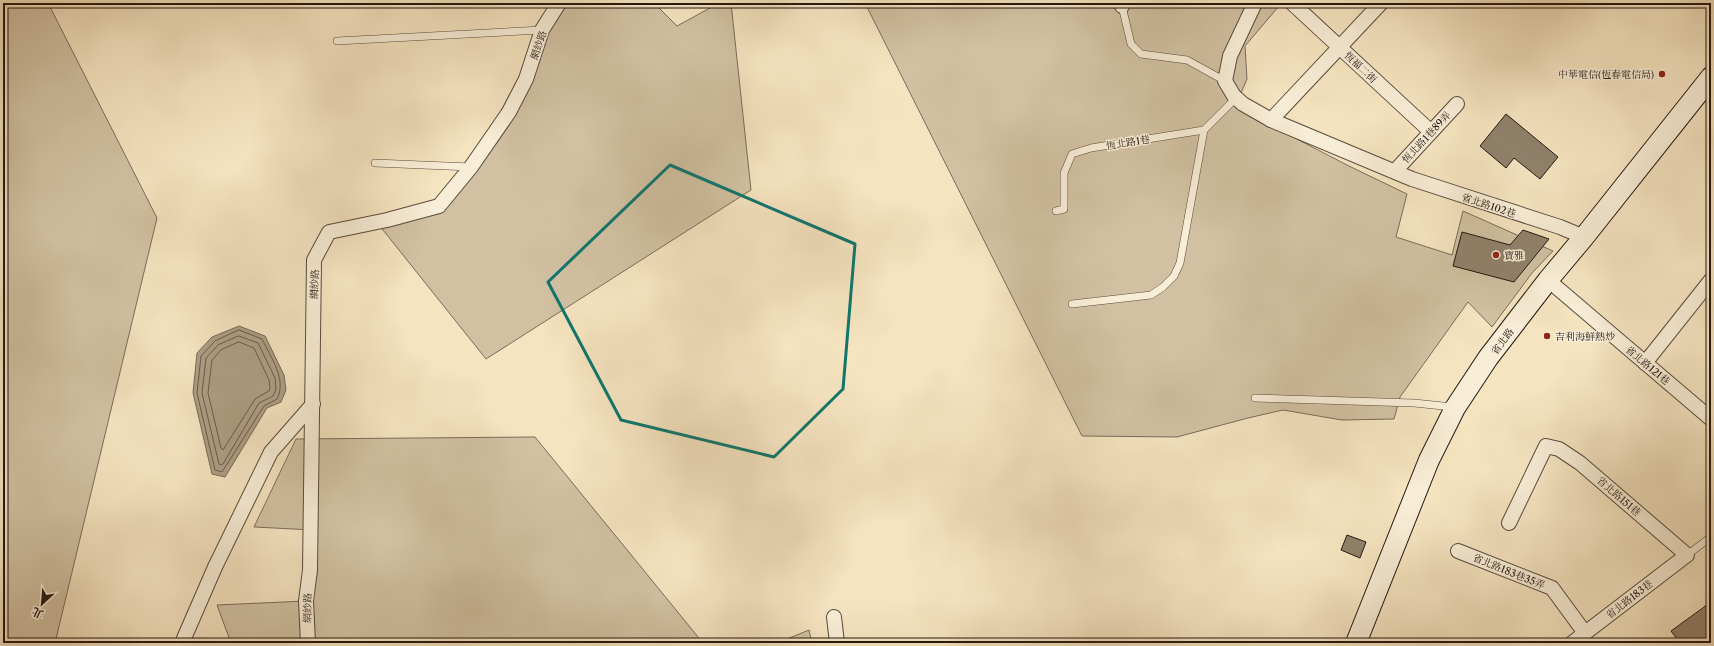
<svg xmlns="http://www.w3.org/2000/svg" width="1714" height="646" viewBox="0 0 1714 646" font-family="'Libre Caslon Text','Noto Serif TC',serif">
  <rect width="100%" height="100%" fill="#f5e4c0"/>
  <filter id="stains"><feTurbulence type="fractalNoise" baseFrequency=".005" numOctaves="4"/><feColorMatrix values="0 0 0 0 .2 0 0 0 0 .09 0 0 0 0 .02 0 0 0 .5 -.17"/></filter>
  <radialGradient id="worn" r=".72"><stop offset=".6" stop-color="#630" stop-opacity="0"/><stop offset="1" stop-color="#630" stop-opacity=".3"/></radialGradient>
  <!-- green -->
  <g fill="#d1c1a2" stroke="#7a6c5a">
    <polygon points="3,3 48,3 157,218 55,643 3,643"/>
    <polygon points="562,3 654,3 677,26 719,3 731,3 751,190 486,359 375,220 439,206 471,167 539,40"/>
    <polygon points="865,3 1274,3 1279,6 1245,46 1247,79 1235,107 1349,166 1407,194 1396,237 1452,255 1463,211 1553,251 1532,273 1492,327 1468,302 1400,397 1394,419 1342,420 1283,410 1248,418 1177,437 1082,436"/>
    <polygon points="535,437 703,643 231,643 217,605 306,601 313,530 254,527 296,439"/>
    <polygon points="809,630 812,643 777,643"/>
  </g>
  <!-- water -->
  <polygon fill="#ae9e84" stroke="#776856" points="239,326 265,336 284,375 286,390 281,402 267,408 225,477 212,474 193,393 197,353 212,337"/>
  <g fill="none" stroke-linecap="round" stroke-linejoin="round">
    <!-- shore -->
    <g stroke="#695a4a" stroke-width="1">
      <path d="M239,330L262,339C271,358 287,379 277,399L264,406L222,472L215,470L197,393L201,356L215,341Z"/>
      <polygon points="239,336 258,343 275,378 276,389 273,396 259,403 223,464 221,465 219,464 202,393 206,358 218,345"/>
      <polygon points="239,342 254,348 269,380 270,388 269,391 255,399 223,450 221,448 208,393 212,360 221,350"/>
    </g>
  </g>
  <!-- building -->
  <g fill="#91826c" stroke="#241711">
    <polygon points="1506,114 1558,157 1540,179 1514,158 1506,168 1480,146"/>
    <polygon points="1523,230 1549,239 1514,282 1453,266 1462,232 1510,245"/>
    <polygon points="1347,535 1366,542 1360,558 1341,550"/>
    <polygon points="1711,602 1711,636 1701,643 1680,643 1671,631"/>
  </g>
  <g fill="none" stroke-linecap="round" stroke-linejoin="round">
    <defs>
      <g id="service">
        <polyline points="1122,6 1131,44 1141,54 1187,60 1225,81"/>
        <polyline points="337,41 542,30"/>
        <polyline points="375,163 471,167"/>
        <polyline points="1056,211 1064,209 1064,173 1072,154 1091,148 1204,130 1236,98"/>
        <polyline points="1072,304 1151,295 1163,287 1174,276 1180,263 1204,130"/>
        <polyline points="1255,398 1414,403 1453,407"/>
        <polyline points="1687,555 1711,537"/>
      </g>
      <g id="minor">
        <polyline points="1121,3 1122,6"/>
        <polyline points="1255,3 1230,56 1225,81 1234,96 1243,104 1271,120 1412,179 1560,227 1584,237"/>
        <polyline points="1292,3 1430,131"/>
        <polyline points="1271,120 1381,3"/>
        <polyline points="1395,171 1457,104"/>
        <polyline points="1548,280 1711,419"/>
        <polyline points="1645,363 1711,280"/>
        <polyline points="1509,523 1546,446 1559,449 1580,463 1687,555 1572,643"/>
        <polyline points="1458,551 1552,588 1585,633"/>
        <polyline points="834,617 837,643"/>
        <polyline points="182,643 215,567 271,452 313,404"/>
        <polyline points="308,643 306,601 310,570 314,260 329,232 387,220 439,206 471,167 509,112 526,79 542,30 559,3"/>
      </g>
      <polyline id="secondary" points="1356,643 1429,460 1455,408 1488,358 1548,280 1584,237 1711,77"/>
    </defs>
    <!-- service casing -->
    <use href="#service" stroke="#584a3d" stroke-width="8"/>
    <!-- minor casing -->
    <use href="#minor" stroke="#584a3d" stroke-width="16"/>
    <!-- secondary casing -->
    <use href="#secondary" stroke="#241711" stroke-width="22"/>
    <!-- service -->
    <use href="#service" stroke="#f8edd6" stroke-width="7"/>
    <!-- minor -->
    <use href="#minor" stroke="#f8edd6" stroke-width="14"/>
    <!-- secondary -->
    <use href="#secondary" stroke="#f8edd6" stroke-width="20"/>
  </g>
  <!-- marked area -->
  <path fill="none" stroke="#0f766e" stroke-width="3" stroke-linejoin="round" d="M670,165L855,244L843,389L774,457L621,420L548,282Z"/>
  <!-- markers -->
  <g fill="#8f2418" stroke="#f8edd6" stroke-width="1.5">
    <circle cx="1662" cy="74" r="4"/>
    <circle cx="1496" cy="255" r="4"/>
    <circle cx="1547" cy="336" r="4"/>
  </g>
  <g text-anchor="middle" stroke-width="3" stroke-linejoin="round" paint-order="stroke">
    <!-- street labels -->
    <g font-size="10" fill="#241711" stroke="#f8edd6">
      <text transform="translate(538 45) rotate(-71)" y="4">網紗路</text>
      <text transform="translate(1361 67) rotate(43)" y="4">恆福二街</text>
      <text transform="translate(1426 137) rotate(-47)" y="4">恆北路1巷89弄</text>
      <text transform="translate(1128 142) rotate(-9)" y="4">恆北路1巷</text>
      <text transform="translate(1489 205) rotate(18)" y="4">省北路102巷</text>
      <text transform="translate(314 284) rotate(-88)" y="4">網紗路</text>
      <text transform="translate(1502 341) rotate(-53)" y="4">省北路</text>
      <text transform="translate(1648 365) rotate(40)" y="4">省北路121巷</text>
      <text transform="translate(1619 496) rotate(41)" y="4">省北路151巷</text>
      <text transform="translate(1509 571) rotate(22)" y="4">省北路183巷35弄</text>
      <text transform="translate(1629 599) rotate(-38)" y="4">省北路183巷</text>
      <text transform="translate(307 608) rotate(-89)" y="4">網紗路</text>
    </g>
    <!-- poi labels -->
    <g font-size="10" fill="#241711" stroke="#f8edd6" text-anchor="start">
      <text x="1654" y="78" text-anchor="end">中華電信(恆春電信局)</text>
      <text x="1504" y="259">寶雅</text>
      <text x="1555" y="340">吉利海鮮熱炒</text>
    </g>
  </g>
  <!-- margin -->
  <rect width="1714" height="646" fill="none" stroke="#f5e4c0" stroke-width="16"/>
  <rect x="4" y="4" width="1706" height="638" fill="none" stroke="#241711" stroke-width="2"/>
  <rect x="8" y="8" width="1698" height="630" fill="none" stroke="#241711"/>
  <!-- north arrow -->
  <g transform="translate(42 604) rotate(206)" stroke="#f8edd6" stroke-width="3" paint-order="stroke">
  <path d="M0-3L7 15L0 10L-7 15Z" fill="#241711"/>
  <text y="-6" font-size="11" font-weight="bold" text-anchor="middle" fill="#241711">北</text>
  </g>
  <rect width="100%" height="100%" filter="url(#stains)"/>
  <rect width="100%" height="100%" fill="url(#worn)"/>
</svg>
